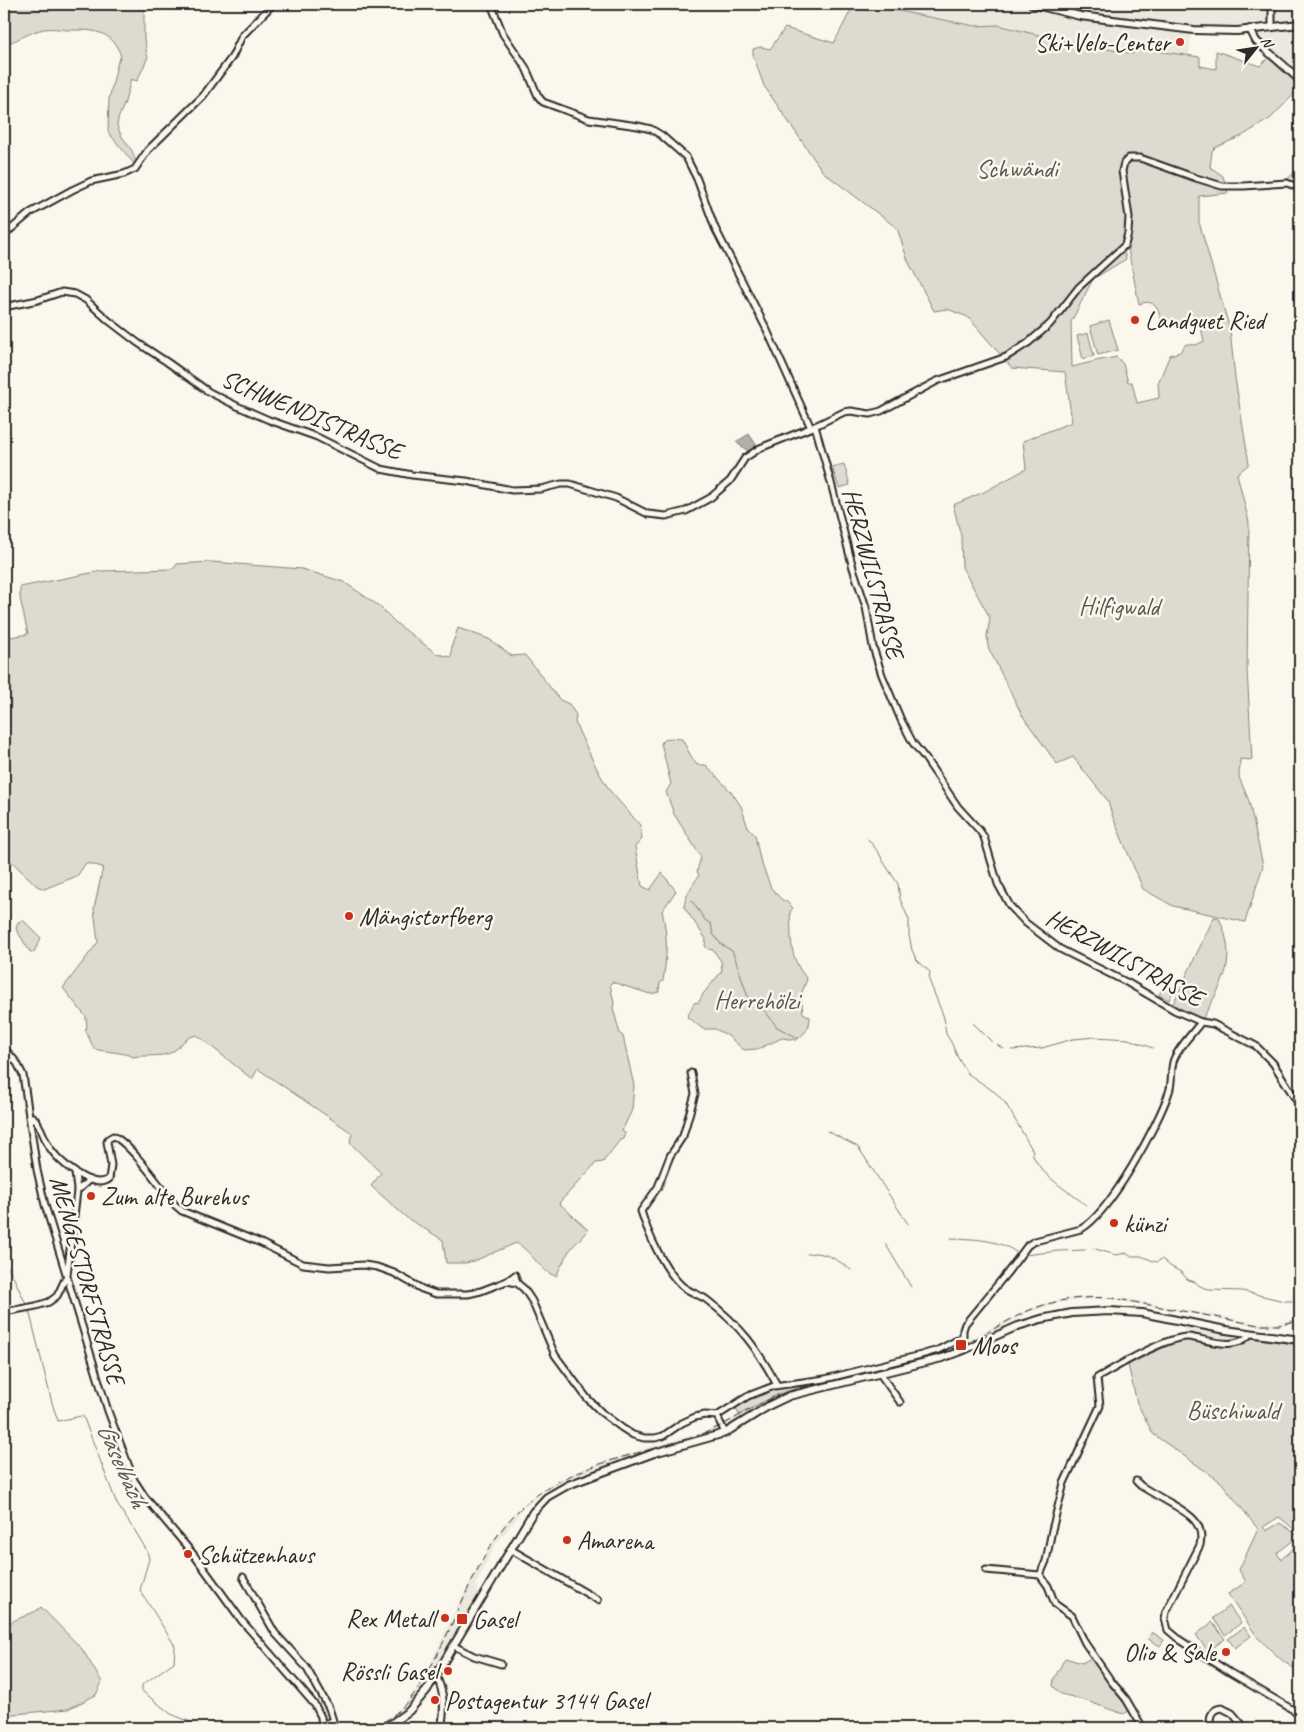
<svg xmlns="http://www.w3.org/2000/svg" width="1304" height="1732" viewBox="0 0 1304 1732" font-family="Caveat,sans-serif">
  <rect width="100%" height="100%" fill="#fbf7ec"/>
  <filter id="ink" filterUnits="userSpaceOnUse"><feTurbulence type="fractalNoise" baseFrequency=".02" numOctaves="2"/><feDisplacementMap in="SourceGraphic" scale="10" xChannelSelector="R" yChannelSelector="G"/><feConvolveMatrix kernelMatrix="1 2 1 2 8 2 1 2 1" color-interpolation-filters="sRGB"/></filter>
  <g filter="url(#ink)">
    <!-- built -->
    <g fill="#ebe8de">
      <polygon points="871,4 1300,4 1300,67 1294,74 1257,38 1255,27 1196,26 1191,33 1189,56 1156,51 1156,49 1134,47 1134,54 1046,37 1019,31 1010,27 998,25 975,26 908,13"/>
      <polygon points="1089,1296 1127,1299 1258,1323 1278,1323 1300,1318 1300,1321 1279,1326 1263,1327 1112,1299 1089,1299 1061,1302 1027,1313 976,1341 956,1350 787,1394 722,1429 644,1452 568,1479 542,1493 518,1513 519,1515 495,1545 476,1584 479,1598 447,1654 443,1652 421,1689 404,1708 380,1726 375,1728 368,1728 386,1719 398,1711 413,1695 430,1665 458,1604 492,1542 516,1511 532,1497 549,1485 583,1469 643,1449 707,1431 720,1424 726,1422 770,1398 792,1388 847,1376 945,1350 973,1338 988,1329 1040,1305 1061,1299"/>
      <polygon points="1185,1325 1226,1334 1246,1337 1240,1340 1221,1342 1190,1337 1182,1339"/>
    </g>
    <!-- green -->
    <g fill="#dddad0" stroke="#84827e" fill-rule="evenodd">
      <path d="M4,4H144V39C147,46 145,51 148,57L137,81L131,79L125,102L118,119L117,126L121,135L132,151L137,165H135L108,132L109,99L118,61L121,56C111,29 93,30 67,30C60,29 51,28 44,29C29,32 18,41 4,44Z"/>
      <path d="M854,4H871L908,13L975,26L998,25L1046,37L1133,54L1134,46L1156,48V51L1200,57V66L1216,69V51L1260,66L1269,57L1300,84V88L1271,118L1242,136L1216,147L1212,151L1210,167L1223,176L1228,193L1199,196V222L1230,330L1235,378L1249,464L1237,474L1249,522L1247,669L1252,760L1240,759L1239,777L1249,801L1263,866L1245,922L1173,906L1143,889L1112,815L1108,801L1073,757L1057,764L1022,715L988,647L987,636L990,618L962,567L961,536L953,505L984,492L1026,469L1023,441L1072,422L1065,372L1012,368L968,317L947,309L934,311L908,261L897,228L823,172L764,86L753,55V49L760,47L770,49L785,28L834,43ZM1128,249L1139,304C1157,297 1159,313 1163,327L1199,319L1204,341L1196,345L1186,344L1180,352L1170,355L1158,383L1159,398L1137,403L1132,382H1128L1123,364L1117,357L1100,360L1072,367L1071,322L1093,279L1126,259L1124,252Z"/>
      <polygon points="1300,168 1300,183 1286,180"/>
      <polygon points="1109,320 1118,350 1098,355 1090,326"/>
      <polygon points="1088,333 1094,356 1083,359 1077,336"/>
      <polygon points="844,464 850,485 839,488 832,467"/>
      <path d="M211,562L302,569L344,582L379,606L396,623L437,654L451,657L452,645L458,628L489,639L512,656L525,655L560,700L569,704L576,715L575,722L580,734L599,773L610,791L640,825L642,839L635,847L642,886L650,890L662,873L676,891L662,911C668,935 667,957 663,981L660,983L659,992L650,994L612,982L610,984L614,1003L613,1008L620,1034L623,1036L634,1086L632,1110L622,1131L625,1133L623,1139L620,1140L603,1162L596,1163L559,1203L588,1230L569,1251L556,1276C541,1273 531,1250 516,1243L474,1261L465,1263H446L443,1240L407,1218L371,1186L381,1173L350,1143L352,1133L258,1069L252,1079L197,1035C182,1038 182,1047 170,1053C162,1057 143,1055 133,1057C125,1052 105,1052 94,1049L85,1029L87,1028L86,1017L63,988L98,942L94,909L103,867L86,863L77,876L44,889L37,886L12,862L4,858V638L28,634L20,598V587L101,571L173,569L177,564Z"/>
      <path d="M670,738L682,739C687,748 690,756 697,765H706L732,793L741,806L748,828L755,835L760,859L771,888L782,900L786,901L793,908L790,912C792,941 788,956 807,979L801,995L803,1013L810,1017C810,1028 804,1035 796,1040L782,1038L758,1049L744,1050L727,1035L715,1029H703L687,1017L694,1003L699,1002L703,994L722,971L721,961L713,950L708,949L705,946L706,939L684,907C685,896 692,885 699,876L697,871L701,857L674,814L666,792L671,784L661,743L664,740Z"/>
      <path d="M1214,917L1219,918C1238,961 1224,980 1203,1018L1199,1019L1186,1014V1011L1184,1013L1172,1006Z"/>
      <polygon points="23,920 41,938 34,952 30,952 16,929 18,922"/>
      <polygon points="1164,984 1174,989 1169,1000 1159,995"/>
      <path d="M1251,1338L1300,1345V1534L1279,1517L1263,1527L1266,1531L1280,1523L1299,1536L1277,1553L1281,1559L1289,1553L1300,1540V1672L1284,1662L1258,1638L1228,1594L1246,1582L1239,1570L1258,1529L1221,1482L1153,1434L1137,1403L1128,1365C1141,1357 1167,1339 1183,1339C1201,1339 1236,1353 1251,1338Z"/>
      <path d="M815,1382V1383L778,1394L739,1415L735,1406C764,1389 782,1385 815,1382Z"/>
      <polygon points="1229,1606 1241,1623 1225,1635 1213,1618"/>
      <polygon points="41,1607 82,1649 102,1682 96,1695 68,1709 4,1715 4,1625 36,1611"/>
      <polygon points="1212,1622 1225,1639 1208,1651 1196,1635"/>
      <polygon points="1244,1627 1251,1636 1235,1648 1228,1639"/>
      <polygon points="1152,1632 1164,1640 1160,1646 1148,1639"/>
      <polygon points="1093,1657 1133,1709 1123,1714 1084,1700 1061,1694 1053,1686 1054,1679 1065,1658 1082,1663"/>
    </g>
    <!-- water -->
    <polygon fill="#b1afa7" stroke="#7b7a75" points="749,434 757,446 749,452 736,442"/>
    <g fill="none" stroke-linecap="round" stroke-linejoin="round">
      <!-- stream -->
      <g stroke="#7b7a75" stroke-width="1">
        <polyline points="1245,4 1269,7"/>
        <polyline points="1275,7 1298,8"/>
        <polyline points="868,839 879,853 883,861 898,884 900,899 909,920 909,935 912,950 916,959 930,972 929,980 943,1015 945,1023"/>
        <polyline points="692,901 705,920 711,924 713,934 721,944 732,951 735,958 748,997 765,1011 777,1027 798,1038"/>
        <polyline points="973,1023 993,1043"/>
        <path d="M945,1026L946,1034L951,1042L958,1058L967,1073L996,1093L1006,1104L1033,1151L1032,1153C1041,1177 1068,1190 1087,1206"/>
        <polyline points="997,1045 1004,1049"/>
        <polyline points="1011,1050 1042,1048 1073,1039 1096,1037 1128,1039 1153,1048"/>
        <polyline points="827,1131 858,1147 908,1224"/>
        <path d="M951,1238C974,1239 997,1239 1016,1252"/>
        <polyline points="885,1243 911,1287"/>
        <polyline points="1092,1248 1116,1255 1126,1253 1130,1256 1141,1256 1156,1262 1162,1259 1170,1266 1181,1272 1188,1280 1195,1282 1200,1286 1209,1290 1242,1291 1284,1301 1293,1301 1300,1296"/>
        <path d="M807,1254C824,1250 838,1260 851,1270"/>
        <polyline points="1025,1255 1058,1251 1085,1250"/>
        <polyline points="4,1261 12,1274 26,1304"/>
        <polyline points="29,1310 52,1403 58,1421 81,1416"/>
        <polyline points="83,1416 117,1504 132,1527"/>
        <polyline points="134,1529 147,1551 149,1559 140,1590 175,1646 174,1662 142,1685 142,1691 171,1714 193,1723"/>
        <polyline points="197,1725 205,1728"/>
      </g>
      <defs>
        <g id="minor">
          <polyline points="491,4 503,34 526,68 538,96 543,102 589,119 638,126 651,129 661,135 686,157 697,179 715,228 766,328 811,428"/>
          <polyline points="1272,27 1272,4"/>
          <polyline points="4,235 30,213 72,190 91,181 124,174 135,169 148,150 203,96 232,57 242,36 273,4"/>
          <polyline points="4,307 38,300 62,292 75,294 86,300 108,320 138,343 167,362 209,392 237,406 269,420 317,437 381,469 412,475 466,481 512,490 541,489 561,484 570,484 616,498 648,514 666,516 686,511 710,498 730,481 745,458 760,448 815,426 844,412 851,411 870,414 881,411 937,381 1006,357 1028,343 1050,324 1079,287 1125,245 1128,233 1129,217 1122,171 1124,163 1129,158 1140,158 1196,178 1222,186 1244,186 1287,183 1300,188"/>
          <polyline points="815,426 830,479 853,568 866,607 873,647 882,675 901,720 913,743 925,758 958,807 979,830 984,837 998,884 1010,906 1026,923 1060,949 1128,983 1176,1011 1201,1022 1213,1024 1256,1046 1273,1063 1300,1106"/>
          <polyline points="4,1048 17,1063 23,1075 37,1170 45,1205 108,1411 134,1480 145,1497 194,1555 242,1621 315,1705 321,1717 322,1728"/>
          <path d="M691,1073L695,1094L683,1136L670,1156L658,1187L641,1211C648,1234 664,1269 681,1285C688,1292 699,1294 707,1300C741,1326 757,1348 777,1385"/>
          <path d="M29,1117H33C42,1126 43,1138 50,1148C59,1162 92,1191 109,1179L111,1165L107,1142L108,1139L113,1136C130,1143 162,1189 175,1205L182,1211L261,1243L303,1264L329,1267L364,1265L377,1267L394,1273L422,1289L436,1294H468L481,1291L507,1281L517,1283L524,1289L532,1301L555,1355L587,1398L602,1413L622,1428L633,1435L644,1438H655L663,1436L682,1423L695,1417L705,1415L717,1416L748,1396L774,1386L825,1379L921,1355L938,1350L963,1337V1330L965,1324L1007,1273L1028,1245L1035,1241L1081,1229C1110,1213 1158,1125 1169,1092C1173,1081 1170,1068 1174,1059C1180,1045 1193,1033 1201,1022"/>
          <polyline points="75,1173 77,1190"/>
          <polyline points="507,1281 515,1275 517,1283"/>
          <polyline points="4,1312 36,1306 49,1302 57,1296 60,1290 67,1275 77,1191 89,1180"/>
          <polyline points="880,1374 900,1402"/>
          <polyline points="717,1416 725,1433"/>
          <path d="M1136,1481L1141,1486C1151,1492 1161,1498 1172,1504C1189,1514 1205,1523 1200,1545L1166,1612L1165,1619L1168,1630L1180,1640L1229,1672L1300,1714"/>
          <polyline points="510,1549 598,1600"/>
          <polyline points="986,1570 1040,1575"/>
          <path d="M1040,1575L1046,1561L1052,1530L1064,1483L1100,1406L1097,1378C1116,1367 1167,1336 1188,1337C1207,1339 1236,1352 1250,1334"/>
          <polyline points="1040,1575 1048,1586 1055,1604 1072,1616 1085,1643 1111,1681 1126,1699 1143,1728"/>
          <polyline points="243,1577 275,1633 306,1667 329,1708 333,1721 322,1724"/>
          <polyline points="454,1646 474,1656 501,1664"/>
          <path d="M436,1676C445,1693 445,1710 441,1728"/>
          <path d="M1211,1728C1209,1718 1210,1709 1222,1708L1232,1713L1245,1728"/>
          <polyline points="1298,1728 1298,1723 1300,1718"/>
        </g>
        <g id="major">
          <polyline points="1032,4 1080,16 1194,30 1237,31 1300,24"/>
          <polyline points="1250,29 1256,41 1300,80"/>
          <polyline points="385,1728 409,1711 427,1690 533,1512 547,1497 568,1485 654,1453 725,1433 770,1405 789,1396 942,1358 964,1350 1018,1326 1041,1319 1072,1313 1109,1311 1142,1313 1226,1330 1300,1340"/>
        </g>
      </defs>
      <!-- minor casing -->
      <use href="#minor" stroke="#2b2b2b" stroke-width="9"/>
      <!-- major casing -->
      <use href="#major" stroke="#2b2b2b" stroke-width="10"/>
      <!-- minor -->
      <use href="#minor" stroke="#fbf7ec" stroke-width="5"/>
      <!-- major -->
      <use href="#major" stroke="#fbf7ec" stroke-width="6"/>
      <!-- rail -->
      <path stroke="#2b2b2b" stroke-width="1" stroke-dasharray="8 4" stroke-linecap="butt" d="M372,1728C410,1711 425,1679 443,1643C463,1602 483,1546 516,1513C564,1463 639,1456 702,1434C732,1423 757,1402 787,1392C804,1386 823,1383 840,1379C876,1371 911,1362 946,1351C974,1342 997,1326 1023,1313C1051,1300 1081,1296 1112,1298L1258,1325H1279L1300,1320"/>
    </g>
  </g>
  <!-- markers -->
  <g fill="#c8321e" stroke="#fbf7ec" stroke-width="2">
    <circle cx="1180" cy="42" r="5"/>
    <circle cx="1135" cy="320" r="5"/>
    <circle cx="349" cy="916" r="5"/>
    <circle cx="91" cy="1196" r="5"/>
    <circle cx="1114" cy="1223" r="5"/>
    <rect x="955" y="1339" width="12" height="12" rx="2.5"/>
    <circle cx="567" cy="1540" r="5"/>
    <circle cx="188" cy="1554" r="5"/>
    <circle cx="445" cy="1618" r="5"/>
    <rect x="456" y="1613" width="12" height="12" rx="2.5"/>
    <circle cx="1226" cy="1652" r="5"/>
    <circle cx="448" cy="1671" r="5"/>
    <circle cx="435" cy="1700" r="5"/>
  </g>
  <g text-anchor="middle" stroke-width="5" stroke-linejoin="round" paint-order="stroke">
    <!-- poi labels -->
    <g font-size="25" fill="#2b2b2b" stroke="#fbf7ec" text-anchor="start">
      <text x="1170" y="51" text-anchor="end">Ski+Velo-Center</text>
      <text x="1145" y="329">Landguet Ried</text>
      <text x="359" y="925">Mängistorfberg</text>
      <text x="101" y="1205">Zum alte Burehus</text>
      <text x="1124" y="1232">künzi</text>
      <text x="972" y="1354">Moos</text>
      <text x="577" y="1549">Amarena</text>
      <text x="198" y="1563">Schützenhaus</text>
      <text x="435" y="1627" text-anchor="end">Rex Metall</text>
      <text x="473" y="1628">Gasel</text>
      <text x="1216" y="1661" text-anchor="end">Olio &amp; Sale</text>
      <text x="438" y="1680" text-anchor="end">Rössli Gasel</text>
      <text x="445" y="1709">Postagentur 3144 Gasel</text>
    </g>
    <!-- park labels -->
    <g font-size="25" fill="#585754" stroke="#fbf7ec">
      <text x="1017" y="177">Schwändi</text>
      <text x="1119" y="615">Hilfigwald</text>
      <text x="757" y="1009">Herrehölzi</text>
      <text x="1233" y="1419">Büschiwald</text>
    </g>
    <!-- street labels -->
    <g font-size="25" fill="#2b2b2b" stroke="#fbf7ec">
      <text transform="translate(312 414) rotate(23)" y="9">SCHWENDISTRASSE</text>
      <text transform="translate(874 573) rotate(75)" y="9">HERZWILSTRASSE</text>
      <text transform="translate(1125 957) rotate(29)" y="9">HERZWILSTRASSE</text>
      <text transform="translate(88 1280) rotate(74)" y="9">MENGESTORFSTRASSE</text>
    </g>
    <!-- water labels -->
    <g font-size="26" font-style="italic" fill="#5a5956" stroke="#fbf7ec">
      <text transform="translate(123 1465) rotate(66)" y="9">Gaselbach</text>
    </g>
  </g>
  <!-- margin -->
  <rect width="1304" height="1732" fill="none" stroke="#fbf7ec" stroke-width="20"/>
  <rect x="10" y="10" width="1284" height="1712" fill="none" stroke="#2b2b2b" stroke-width="2" filter="url(#ink)"/>
  <!-- north arrow -->
  <g transform="translate(1256 48) rotate(60)" stroke="#fbf7ec" stroke-width="4" paint-order="stroke">
  <path d="M0-4L9 19L0 12L-9 19Z" fill="#2b2b2b"/>
  <text y="-8" font-size="14" font-weight="bold" text-anchor="middle" fill="#2b2b2b">N</text>
  </g>
</svg>
